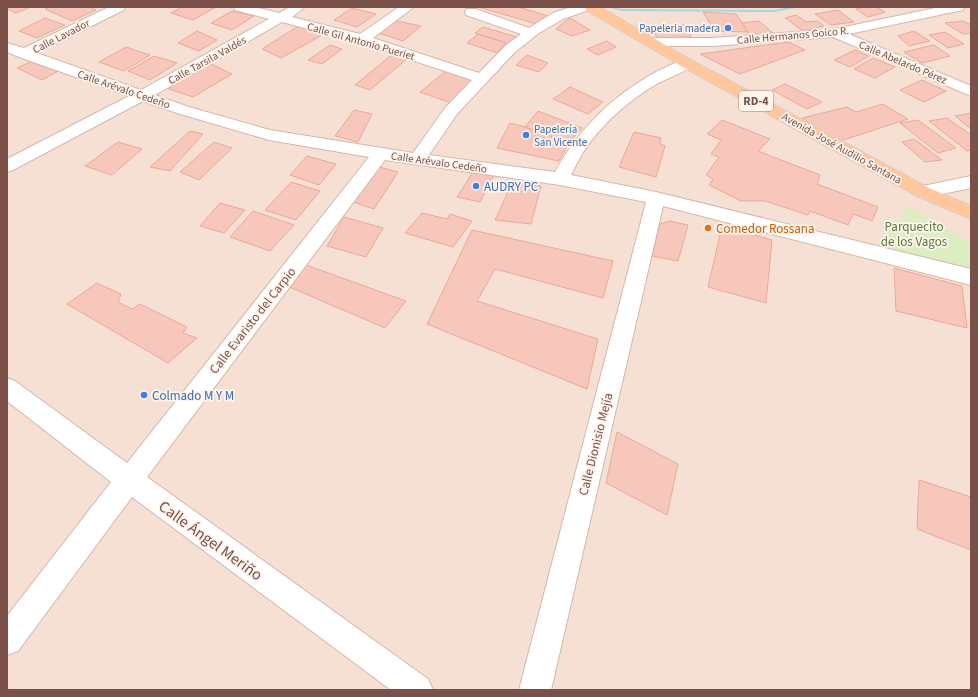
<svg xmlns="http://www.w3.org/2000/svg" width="978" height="697" viewBox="0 0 978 697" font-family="'Source Sans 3',sans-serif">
  <rect width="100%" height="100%" fill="#fef0e5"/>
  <!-- residential -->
  <rect fill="#f6e0d3" x="7" y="7" width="964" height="683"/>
  <!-- green -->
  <polygon fill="#dcedc2" points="908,206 971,244 971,268 878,246"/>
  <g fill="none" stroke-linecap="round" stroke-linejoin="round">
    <!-- stream -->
    <polygon fill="#9ddcda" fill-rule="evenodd" points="608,7 622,9 775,10 789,7 799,7 775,12 622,11"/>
  </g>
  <!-- building -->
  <g fill="#f6c7ba" stroke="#eaa999">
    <polygon points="7,7 31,7 16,13 7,9"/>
    <polygon points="49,7 90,7 96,10 72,21 45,9"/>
    <polygon points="182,7 216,7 193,20 171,13"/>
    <polygon points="478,7 518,7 549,16 540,25"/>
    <polygon points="865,7 876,7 885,12 868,17 856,9"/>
    <polygon points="352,8 376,14 357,27 334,20"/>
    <polygon points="838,10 854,22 831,25 815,14"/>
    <polygon points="232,11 254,16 232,30 211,23"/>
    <polygon points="703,12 736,14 748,32 715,31"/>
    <polygon points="796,15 806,22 817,21 824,26 803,31 785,18"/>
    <polygon points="45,18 65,25 37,38 19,31"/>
    <polygon points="570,18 590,30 572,36 556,29"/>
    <polygon points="397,21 421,26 403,41 379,33"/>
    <polygon points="759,21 773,33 750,36 742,23"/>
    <polygon points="963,21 971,25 971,33 963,34 945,23"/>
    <polygon points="300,25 324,34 281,58 262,49"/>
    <polygon points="686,25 691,37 657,38 651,26"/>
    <polygon points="483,27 517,37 510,44 475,33"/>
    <polygon points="197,31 217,40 199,51 178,43"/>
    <polygon points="914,31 930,41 909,46 898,36"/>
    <polygon points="945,32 964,44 948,48 929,35"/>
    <polygon points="478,34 506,43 497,53 467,43"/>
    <polygon points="607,41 616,47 598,55 587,49"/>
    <polygon points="789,42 805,50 740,74 700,54"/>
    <polygon points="330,45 342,49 322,64 308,60"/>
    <polygon points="934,45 950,56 922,63 904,52"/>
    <polygon points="126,47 150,55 124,71 99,62"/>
    <polygon points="855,50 869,56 850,67 834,60"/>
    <polygon points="395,52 408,58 370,90 355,85"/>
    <polygon points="527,55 548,63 539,72 516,65"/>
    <polygon points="154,56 177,63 150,80 128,71"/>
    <polygon points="873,58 895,67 875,78 854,69"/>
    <polygon points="32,61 58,71 42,80 17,68"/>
    <polygon points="209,63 232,74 193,97 166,88"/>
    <polygon points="446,71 474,80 451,103 420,92"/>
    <polygon points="922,80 946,91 924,102 900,90"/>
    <polygon points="785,84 822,102 807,109 772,90"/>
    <polygon points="570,87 603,102 588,114 553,99"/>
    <polygon points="883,104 908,119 837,142 802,118 847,107 856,112"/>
    <polygon points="354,110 372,114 358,142 335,136"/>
    <polygon points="538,111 582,128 569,143 525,127"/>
    <polygon points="971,113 971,129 955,116"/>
    <polygon points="947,118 971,135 971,150 967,151 929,121"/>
    <polygon points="722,120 770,139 758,151 820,175 817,184 878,207 872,221 853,214 848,225 810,211 808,215 765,201 741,201 709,185 713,179 706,175 719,157 711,154 721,140 707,134"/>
    <polygon points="918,120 956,148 938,153 900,123"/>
    <polygon points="510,123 525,127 569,143 559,161 497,148"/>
    <polygon points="190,131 203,134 170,171 150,167"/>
    <polygon points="634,132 661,138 660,144 665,146 656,177 619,167"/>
    <polygon points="914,139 942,160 925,162 902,142"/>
    <polygon points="118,142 142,149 112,175 85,166"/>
    <polygon points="214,142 232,148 199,180 180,172"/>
    <polygon points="307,156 336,164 319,185 290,175"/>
    <polygon points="379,167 398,172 374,209 353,202"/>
    <polygon points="474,170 494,175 480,202 457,197"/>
    <polygon points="291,182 320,191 296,220 265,210"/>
    <polygon points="512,183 541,186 531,224 495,220"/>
    <polygon points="220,203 245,210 224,233 200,226"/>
    <polygon points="253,211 294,225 270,251 230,237"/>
    <polygon points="422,213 447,219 450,214 472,221 453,247 405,233"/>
    <polygon points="344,217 383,228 366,257 327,246"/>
    <polygon points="670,221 688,225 678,261 652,256 660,224"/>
    <polygon points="722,226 772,240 766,303 708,287"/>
    <polygon points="472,230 613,261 603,298 495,269 477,301 598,339 587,389 427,324"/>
    <polygon points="306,265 406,301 385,328 287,286"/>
    <polygon points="894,268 962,286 967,328 896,311"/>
    <polygon points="97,283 121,294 118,302 132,309 140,304 187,327 183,333 197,338 168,363 67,304"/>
    <polygon points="617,432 678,464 667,515 606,483"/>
    <polygon points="919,480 971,497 971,550 917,529"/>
  </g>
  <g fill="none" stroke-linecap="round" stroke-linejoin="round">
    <defs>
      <g id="minor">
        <path d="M109,7H125L124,10L37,53L141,90L269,19L235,10L234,7H255L279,13L290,7H305L292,17L360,34L399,7H414L373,38L479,73L505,46L521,34L466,15L465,12L466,9H476L529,28L553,13L571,7H590L589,10L563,19L539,33L515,52L457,114L429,155L555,172C579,129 612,96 656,72C666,67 681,58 693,61L695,64C692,69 663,80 655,85C628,101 601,125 584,151C579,159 575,167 571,175L656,192L971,269V285L663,206L551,690H519L646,202L560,185L385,160L147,477L428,679L433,690H391L132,497L18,651L7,655V616L111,482L7,401V378L15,381L127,463L369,157L269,140L177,113L143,101L13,170L7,172V159L129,96L19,57L7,52V43L24,48ZM282,22L357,42L472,80L445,108L413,153L270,130L189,107L155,95Z"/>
        <polygon points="940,7 964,7 963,10 958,11 849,34 971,86 971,96 833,37 713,46 650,46 645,45 643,42 645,39 650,38 713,38 835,29"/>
        <polygon points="971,176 971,188 923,198 917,196 914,192 917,188 923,186"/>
      </g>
      <polygon id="major" points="585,7 600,7 693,61 929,188 971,206 971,219 917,196 683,67 586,10"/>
    </defs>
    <!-- minor casing -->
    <use href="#minor" stroke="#d4b7ac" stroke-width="2"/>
    <!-- major casing -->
    <use href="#major" stroke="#dacecc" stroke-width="2"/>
    <!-- minor -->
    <use href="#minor" fill="#fff" fill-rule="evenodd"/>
    <!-- major -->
    <use href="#major" fill="#ffc79b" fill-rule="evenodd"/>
  </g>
  <!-- markers -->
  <g fill="#3f7fe0" stroke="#fff5ed" stroke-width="1.5">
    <circle cx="728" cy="28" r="4"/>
    <circle cx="526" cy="135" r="4"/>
    <circle cx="476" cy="186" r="4"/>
    <circle cx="144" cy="395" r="4"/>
  </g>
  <circle fill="#e8710a" stroke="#fff5ed" stroke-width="1.5" cx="708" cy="228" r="4"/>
  <g text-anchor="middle" stroke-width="3.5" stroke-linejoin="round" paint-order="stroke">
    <!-- far-shop labels -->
    <g font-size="11" fill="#366cbe" stroke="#fff5ed" text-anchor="end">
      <text x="720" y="32">Papeleria madera</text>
      <text x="534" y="133" text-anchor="start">Papelería<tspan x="534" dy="13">San Vicente</tspan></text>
    </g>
    <!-- far-street labels -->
    <g font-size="11" fill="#7a5048" stroke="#fff5ed">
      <text transform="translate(793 35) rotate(-5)" y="4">Calle Hermanos Goico R.</text>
      <text transform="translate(61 36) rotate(-27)" y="4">Calle Lavador</text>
      <text transform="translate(361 41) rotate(16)" y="4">Calle Gil Antonio Pueriet</text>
      <text transform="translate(207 60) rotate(-29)" y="4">Calle Tarsila Valdés</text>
      <text transform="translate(903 62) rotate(23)" y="4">Calle Abelardo Pérez</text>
      <text transform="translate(124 89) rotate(19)" y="4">Calle Arévalo Cedeño</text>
      <text transform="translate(842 148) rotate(29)" y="4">Avenida José Audilio Santana</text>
      <text transform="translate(439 162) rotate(8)" y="4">Calle Arévalo Cedeño</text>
    </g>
    <!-- shield labels -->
    <rect fill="#fff5ed" stroke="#a2827a" stroke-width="1" x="739" y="91" width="34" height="20" rx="3"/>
    <g font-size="12" font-weight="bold" fill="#7a5048">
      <text x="756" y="105">RD-4</text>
    </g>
    <!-- shop labels -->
    <g font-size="13" fill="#366cbe" stroke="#fff5ed" text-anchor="start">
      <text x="484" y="191">AUDRY PC</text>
      <text x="152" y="400">Colmado M Y M</text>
    </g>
    <!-- park labels -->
    <g font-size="13" fill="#5a7a3c" stroke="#fff5ed">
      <text x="914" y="231">Parquecito<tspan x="914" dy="15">de los Vagos</tspan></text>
    </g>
    <!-- food labels -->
    <g font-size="13" fill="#c56008" stroke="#fff5ed" text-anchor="start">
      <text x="716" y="233">Comedor Rossana</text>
    </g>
    <!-- street labels -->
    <g font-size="13" fill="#7a5048" stroke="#fff5ed">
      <text transform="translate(252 320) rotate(-52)" y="5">Calle Evaristo del Carpio</text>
      <text transform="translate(595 444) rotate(-76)" y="5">Calle Dionisio Mejía</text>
    </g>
    <!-- near-street labels -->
    <g font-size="16" fill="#7a5048" stroke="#fff5ed">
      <text transform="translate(211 540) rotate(36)" y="6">Calle Ángel Meriño</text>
    </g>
  </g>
  <!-- border -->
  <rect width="978" height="697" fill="none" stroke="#7a5048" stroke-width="16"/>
</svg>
